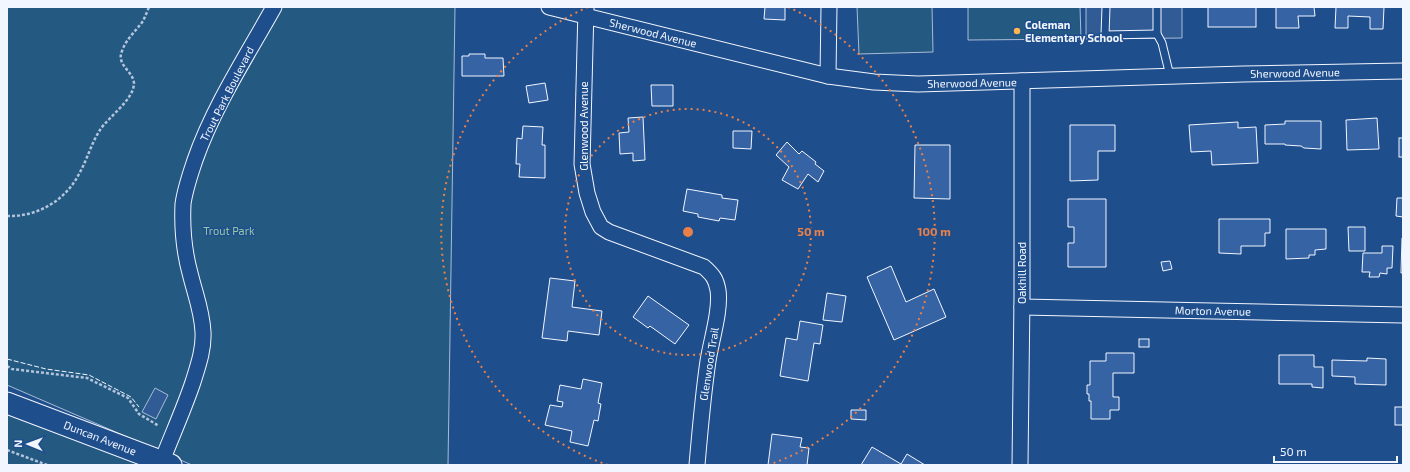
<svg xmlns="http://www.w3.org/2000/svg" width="1410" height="472" viewBox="0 0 1410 472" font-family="'Exo 2',sans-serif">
  <rect width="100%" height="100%" fill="#1f4e8c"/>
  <!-- green -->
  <g fill="#245a82" stroke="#a8bbd7">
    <polygon points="7,7 455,7 448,465 192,465 7,385"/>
    <polygon points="857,7 932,7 933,52 859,54"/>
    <polygon points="968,7 1080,7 1081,39 968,40"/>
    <polygon points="7,414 144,465 7,465"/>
  </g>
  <!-- parking -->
  <g fill="#305b95" stroke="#a8bbd7">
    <polygon points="1086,7 1182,7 1182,38 1086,39"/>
    <polygon points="155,388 168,395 156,419 142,412"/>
  </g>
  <!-- building -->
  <g fill="#3563a3" stroke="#f2f6ff">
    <polygon points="765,7 785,7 785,20 764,19"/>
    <rect x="1208" y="7" width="48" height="20"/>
    <polygon points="1276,7 1314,7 1315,16 1298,16 1299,28 1276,28"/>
    <polygon points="1336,7 1384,7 1383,29 1370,29 1370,17 1348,16 1348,28 1335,28"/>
    <polygon points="469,54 485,54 485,58 503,58 504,76 462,76 462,56 469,56"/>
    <polygon points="545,83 548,100 529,103 526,86"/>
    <polygon points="651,85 673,85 673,106 652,106"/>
    <polygon points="643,117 645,160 633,161 633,153 620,154 619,133 629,132 628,118"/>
    <polygon points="1377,118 1379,149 1347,150 1346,120"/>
    <polygon points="1285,121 1321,121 1321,149 1304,148 1301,146 1285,145 1285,144 1265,144 1265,125 1285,124"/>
    <polygon points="1238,122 1238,128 1256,127 1258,163 1212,165 1211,151 1191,152 1189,125"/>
    <polygon points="1070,125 1115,125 1115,151 1098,151 1098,180 1070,181"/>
    <polygon points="523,126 543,127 542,145 545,145 545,178 519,177 520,164 516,164 517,138 522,139"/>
    <polygon points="733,131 752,131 751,149 733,148"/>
    <rect x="1399" y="138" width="4" height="19"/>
    <polygon points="787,142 799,154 802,151 816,162 815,164 824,171 818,182 808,174 798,189 782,180 789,167 776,155"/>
    <polygon points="915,145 950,145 950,199 914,198"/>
    <polygon points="687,189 722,195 722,198 738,200 735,220 720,218 719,221 698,217 698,214 683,211"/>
    <polygon points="1397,198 1403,198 1403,217 1396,216"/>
    <polygon points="1068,199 1106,199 1106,267 1068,267 1068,243 1074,243 1074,227 1068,227"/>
    <polygon points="1219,219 1270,219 1270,233 1265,233 1265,246 1241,246 1241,254 1219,253"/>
    <polygon points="1348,227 1365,227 1365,251 1349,251"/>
    <polygon points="1286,229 1326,229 1326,249 1315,250 1315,255 1309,255 1309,258 1286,259"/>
    <polygon points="1402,238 1403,238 1403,273 1401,273"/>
    <polygon points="1382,246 1393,246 1392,268 1387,268 1387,274 1380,273 1379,277 1369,277 1370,272 1362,272 1363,253 1382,253"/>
    <polygon points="1170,261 1172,269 1163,271 1161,262"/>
    <polygon points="891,266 906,302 934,289 946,317 894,340 867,277"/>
    <polygon points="550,278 575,281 572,307 602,311 599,335 568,331 567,341 542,338"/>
    <polygon points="827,293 846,296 842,322 823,320"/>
    <polygon points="648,296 689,325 675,344 650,326 648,328 633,317"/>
    <polygon points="800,321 823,325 820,344 814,343 808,381 780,376 786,338 797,340"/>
    <rect x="1139" y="339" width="10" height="8"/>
    <polygon points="1106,353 1134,353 1134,373 1113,373 1113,397 1119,397 1119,410 1110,410 1110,419 1091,419 1091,401 1089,401 1089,394 1087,394 1087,385 1090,385 1090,361 1106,361"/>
    <polygon points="1279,355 1314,355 1314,367 1323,367 1323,388 1312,387 1312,384 1279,384"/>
    <polygon points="1367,358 1386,359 1386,385 1355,384 1355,377 1332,376 1332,360 1367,361"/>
    <polygon points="583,379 602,383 598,403 601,404 598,421 594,420 588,446 570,442 572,431 545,425 550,405 562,407 563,402 557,401 560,385 581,389"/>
    <rect x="1395" y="407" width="8" height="18"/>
    <polygon points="851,410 866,410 866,420 851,419"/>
    <polygon points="772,434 802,438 800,447 809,448 807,465 768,465"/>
    <polygon points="872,447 901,464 907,454 925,465 861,465"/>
  </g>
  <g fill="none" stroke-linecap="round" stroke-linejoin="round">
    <defs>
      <g id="lane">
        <polyline points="1106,7 1105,35 1157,34"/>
        <polyline points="1157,7 1157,34 1162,43 1170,76"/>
      </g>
      <g id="street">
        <polyline points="549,7 828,76 874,82 918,84 1243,74 1403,71"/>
        <path d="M586,8L582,164L587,193L593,212L601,227L609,232L704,267C713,275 716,279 718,290C721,310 711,341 708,361C703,395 700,430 697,465"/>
        <polyline points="828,76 829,7"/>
        <polyline points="1022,307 1403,315"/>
        <path d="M162,461C172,435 184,409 193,382C198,366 204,349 203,332C202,310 195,294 190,273C184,251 182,226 183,204C185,189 190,175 195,160C214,106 246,57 274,7"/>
        <polyline points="1020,465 1022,296 1022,81"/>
      </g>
      <polyline id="secondary" points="7,403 171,465"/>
    </defs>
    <!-- lane casing -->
    <use href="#lane" stroke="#f2f6ff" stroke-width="9"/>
    <!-- street casing -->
    <use href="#street" stroke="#f2f6ff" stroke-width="17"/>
    <!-- secondary casing -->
    <use href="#secondary" stroke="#f2f6ff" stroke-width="23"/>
    <!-- path -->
    <g stroke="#b3c4dc" stroke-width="2.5" stroke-dasharray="3 2" stroke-linecap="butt">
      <path d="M7,216C37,217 65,201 79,174C87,160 91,144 100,130C108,117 134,100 134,83C133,71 116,65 122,51C126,39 136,31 143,21C145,17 147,12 149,7"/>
      <polyline points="7,366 12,369 87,378 128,398 139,414 159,426"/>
      <polyline points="7,450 47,465"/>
    </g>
    <!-- lane -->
    <use href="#lane" stroke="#1f4e8c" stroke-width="7"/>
    <!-- street -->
    <use href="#street" stroke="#1f4e8c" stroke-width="15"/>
    <!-- secondary -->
    <use href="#secondary" stroke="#1f4e8c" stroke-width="21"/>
    <!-- fence -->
    <polyline stroke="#f2f6ff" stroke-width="1" stroke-dasharray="5 2" stroke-linecap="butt" points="7,359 46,369 89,375 131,397 139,407"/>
  </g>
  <!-- distance rings -->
  <g fill="none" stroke="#ea8049" stroke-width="2" stroke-dasharray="2 4">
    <circle cx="688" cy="232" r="123"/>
    <path d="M608 465A246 246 0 0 1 588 7M788 7A246 246 0 0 1 768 465"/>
  </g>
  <!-- markers -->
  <circle fill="#ffb74d" stroke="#1f4e8c" stroke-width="1.5" cx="1017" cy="31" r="4"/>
  <g text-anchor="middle" stroke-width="3" stroke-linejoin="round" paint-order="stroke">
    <!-- poi labels -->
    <g font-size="11" font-weight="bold" fill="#f2f6ff" stroke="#1f4e8c" text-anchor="start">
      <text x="1025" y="29">Coleman<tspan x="1025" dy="13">Elementary School</tspan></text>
    </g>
    <!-- street labels -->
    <g font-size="11" fill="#f2f6ff" stroke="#1f4e8c">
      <text transform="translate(653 33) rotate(14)" y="4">Sherwood Avenue</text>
      <text transform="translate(1295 73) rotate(-1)" y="4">Sherwood Avenue</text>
      <text transform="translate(972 83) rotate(-1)" y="4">Sherwood Avenue</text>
      <text transform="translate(227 94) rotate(-63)" y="4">Trout Park Boulevard</text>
      <text transform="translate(584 126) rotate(-90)" y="4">Glenwood Avenue</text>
      <text transform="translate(1022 273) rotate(-90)" y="4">Oakhill Road</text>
      <text transform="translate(1213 311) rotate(1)" y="4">Morton Avenue</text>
      <text transform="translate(709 364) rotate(-81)" y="4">Glenwood Trail</text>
      <text transform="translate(100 438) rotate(21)" y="4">Duncan Avenue</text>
    </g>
    <!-- park labels -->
    <g font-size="11" fill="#97c8a6" stroke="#1f4e8c">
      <text x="229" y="235">Trout Park</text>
    </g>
  </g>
  <circle cx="688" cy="232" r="6" fill="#ea8049" stroke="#1f4e8c" stroke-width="2"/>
  <g font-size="12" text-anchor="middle" font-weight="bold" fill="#ea8049" stroke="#1f4e8c" stroke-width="3" stroke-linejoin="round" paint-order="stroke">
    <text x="811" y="236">50 m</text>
    <text x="934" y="236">100 m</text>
  </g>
  <!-- border -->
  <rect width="1410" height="472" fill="none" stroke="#f2f6ff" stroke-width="16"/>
  <!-- north arrow -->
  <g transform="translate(28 444) rotate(271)" stroke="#1f4e8c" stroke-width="3" paint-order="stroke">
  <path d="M0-3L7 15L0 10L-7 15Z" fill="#f2f6ff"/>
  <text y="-6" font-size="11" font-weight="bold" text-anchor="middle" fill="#f2f6ff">N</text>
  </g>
  <!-- scale -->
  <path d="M1274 456v6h123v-6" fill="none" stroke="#f2f6ff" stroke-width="2"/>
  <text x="1280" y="456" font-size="12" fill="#f2f6ff" stroke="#1f4e8c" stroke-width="3" paint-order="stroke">50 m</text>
</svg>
